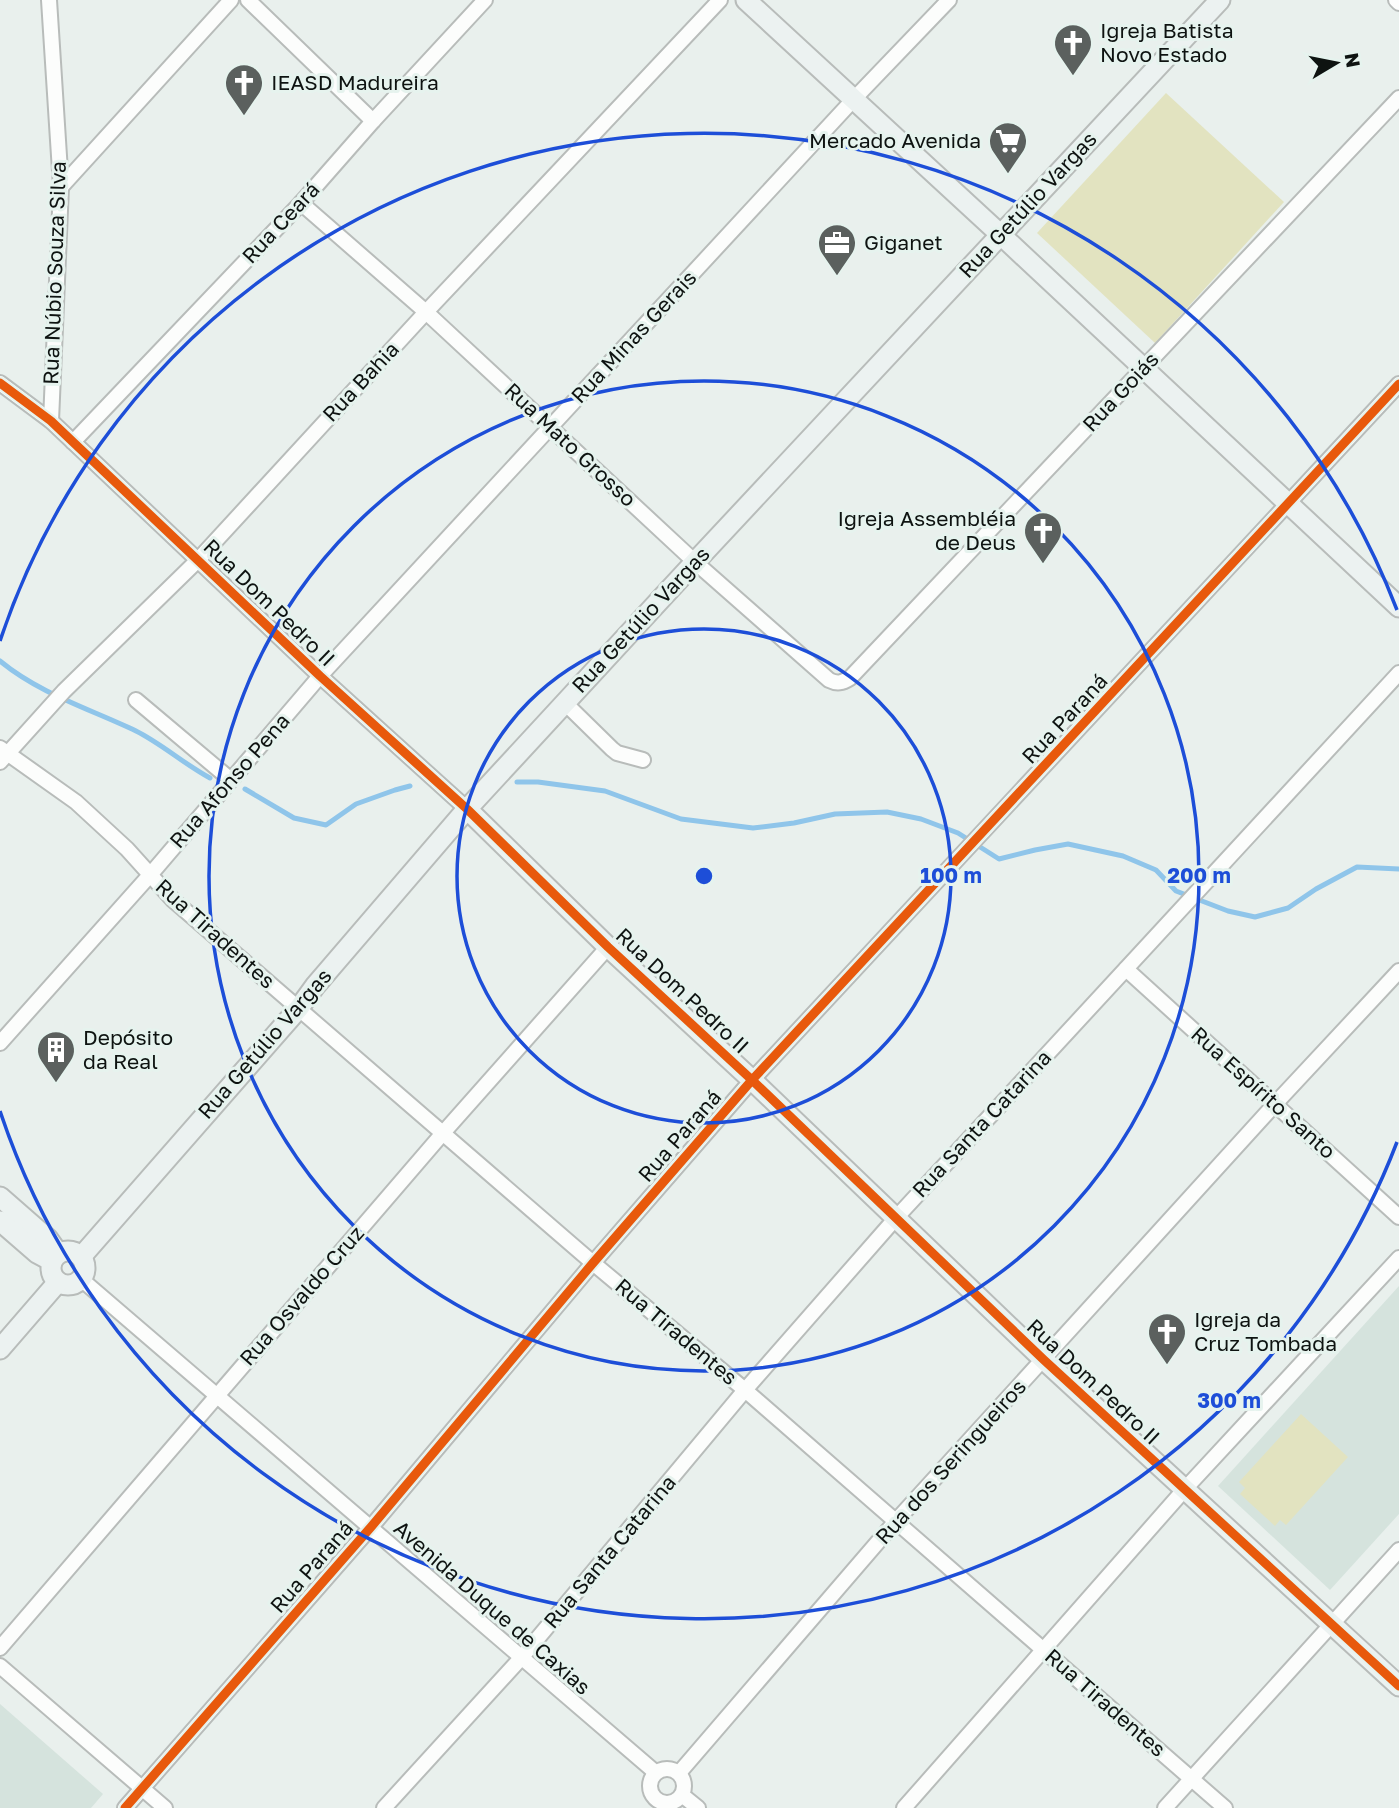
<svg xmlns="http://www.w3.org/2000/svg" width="1399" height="1808" viewBox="0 0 1399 1808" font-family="'Golos Text',sans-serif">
  <rect width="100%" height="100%" fill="#e9f0ed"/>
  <!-- built -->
  <g fill="#d5e3dd">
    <polygon points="1399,1286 1399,1514 1330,1590 1218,1486"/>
    <polygon points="0,1704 103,1794 91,1808 0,1808"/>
  </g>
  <!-- grass -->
  <g fill="#e2e3c0">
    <polygon points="1166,93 1284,202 1155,343 1037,233"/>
    <polygon points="1301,1414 1348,1457 1286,1525 1280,1520 1275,1526 1240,1494 1245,1488 1239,1482"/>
  </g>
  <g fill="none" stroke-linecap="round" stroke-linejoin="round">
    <!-- stream -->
    <g stroke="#8fc5ea" stroke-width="5">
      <path d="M0,661C40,694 90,709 136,731C162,744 184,764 210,778"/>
      <polyline points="517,782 538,782 605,791 681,819 753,828 794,823 835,814 887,812 921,819 958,833 999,859 1035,850 1068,844 1123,856 1156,870 1176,891 1228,911 1255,917 1288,908 1316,889 1357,867 1399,869"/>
      <polyline points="245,789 294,818 326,825 356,804 395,790 410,786"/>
    </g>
    <defs>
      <g id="street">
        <polyline points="49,0 61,187 51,421"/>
        <polyline points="248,0 373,121"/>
        <polyline points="1396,0 1399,3"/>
        <polyline points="61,187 231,0"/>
        <path d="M301,203L426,312L695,562L829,680C837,684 842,683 850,678L1399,98"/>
        <polyline points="0,383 51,421 320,676 467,809"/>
        <polyline points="73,442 301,203 373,121 485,0"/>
        <polyline points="136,700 231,780"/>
        <polyline points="565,703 612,749 617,753 643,760"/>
        <polyline points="0,748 76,802 127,849 173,900 593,1263 745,1390 1225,1808"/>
        <polyline points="0,762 64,691 198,560 426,312 720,0"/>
        <polyline points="1126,969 1399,1217"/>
        <polyline points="0,1043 150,875 320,676 853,100 949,0"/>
        <polyline points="81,1279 655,1772"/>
        <polyline points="0,1648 443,1133 608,947"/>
        <polyline points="0,1666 165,1808"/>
        <circle cx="667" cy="1786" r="17"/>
        <polyline points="679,1773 896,1521 1275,1104 1399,971"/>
        <polyline points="682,1795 698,1808"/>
        <polyline points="125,1808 371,1527 593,1263 752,1080 1399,384"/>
        <polyline points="384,1808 522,1657 745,1390 895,1219 1399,673"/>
        <polyline points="904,1808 1184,1490 1399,1258"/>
        <polyline points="1165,1808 1399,1550"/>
      </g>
      <g id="secondary">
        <polyline points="746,0 1001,235 1399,607"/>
        <polyline points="467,809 608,947 752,1080 1044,1360 1399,1686"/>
        <polyline points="0,1197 48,1239 58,1253"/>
        <polyline points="0,1221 37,1253 52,1261"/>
        <circle cx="68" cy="1268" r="17"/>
        <polyline points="81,1257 299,1008 315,986 467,809 695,562 1220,0"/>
        <polyline points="0,1349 58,1282"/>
      </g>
    </defs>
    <!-- street casing -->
    <use href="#street" stroke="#b8bcba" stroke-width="18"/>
    <!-- secondary casing -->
    <use href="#secondary" stroke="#b8bcba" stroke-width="23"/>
    <!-- street -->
    <use href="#street" stroke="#fcfdfc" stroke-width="14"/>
    <!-- secondary -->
    <use href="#secondary" stroke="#ecf2f1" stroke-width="19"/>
    <defs>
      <g id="cycleway">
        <polyline points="0,383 51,421 73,442 320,676 467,809 608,947 752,1080 1044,1360 1399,1686"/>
        <polyline points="125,1808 371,1527 593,1263 752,1080 1399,384"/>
      </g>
    </defs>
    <!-- cycleway casing -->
    <use href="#cycleway" stroke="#e6f3ee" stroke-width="13"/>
    <!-- cycleway -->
    <use href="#cycleway" stroke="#e8590c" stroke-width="9"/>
  </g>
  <!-- distance rings -->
  <g fill="none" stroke="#1d4ed8" stroke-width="3.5">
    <circle cx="704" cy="876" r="247"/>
    <circle cx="704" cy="876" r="495"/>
    <path d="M1397 1142A742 742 0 0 1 0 1111M0 641A742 742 0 0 1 1397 610"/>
  </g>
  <!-- icons -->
  <defs>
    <symbol id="church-pin" viewBox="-11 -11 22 30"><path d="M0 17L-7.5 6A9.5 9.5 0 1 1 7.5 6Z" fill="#5b605e" stroke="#e6f3ee"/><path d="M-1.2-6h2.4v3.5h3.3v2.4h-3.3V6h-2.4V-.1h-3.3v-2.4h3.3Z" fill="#fff"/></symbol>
    <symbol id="supermarket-pin" viewBox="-11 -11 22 30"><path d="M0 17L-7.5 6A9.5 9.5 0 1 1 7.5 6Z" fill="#5b605e" stroke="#e6f3ee"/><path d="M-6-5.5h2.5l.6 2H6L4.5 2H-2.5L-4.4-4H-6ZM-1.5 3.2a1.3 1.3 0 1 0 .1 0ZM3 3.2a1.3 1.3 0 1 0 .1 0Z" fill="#fff"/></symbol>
    <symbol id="office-pin" viewBox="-11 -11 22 30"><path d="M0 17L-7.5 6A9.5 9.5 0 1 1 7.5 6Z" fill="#5b605e" stroke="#e6f3ee"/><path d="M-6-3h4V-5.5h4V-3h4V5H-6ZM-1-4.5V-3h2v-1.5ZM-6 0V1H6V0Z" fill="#fff"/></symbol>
    <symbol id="building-pin" viewBox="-11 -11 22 30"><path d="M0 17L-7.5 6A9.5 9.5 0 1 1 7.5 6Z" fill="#5b605e" stroke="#e6f3ee"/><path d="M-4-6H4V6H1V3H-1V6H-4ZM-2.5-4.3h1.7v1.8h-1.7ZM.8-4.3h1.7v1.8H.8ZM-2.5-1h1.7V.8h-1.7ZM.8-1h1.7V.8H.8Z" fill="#fff"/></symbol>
  </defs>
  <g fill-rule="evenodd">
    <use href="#church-pin" x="1051" y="21" width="44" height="60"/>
    <use href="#church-pin" x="222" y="61" width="44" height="60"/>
    <use href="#supermarket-pin" x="986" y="119" width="44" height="60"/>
    <use href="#office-pin" x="815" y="221" width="44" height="60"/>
    <use href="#church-pin" x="1021" y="509" width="44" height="60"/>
    <use href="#building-pin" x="34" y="1028" width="44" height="60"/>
    <use href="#church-pin" x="1145" y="1310" width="44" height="60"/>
  </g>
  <g text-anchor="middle" stroke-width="6" stroke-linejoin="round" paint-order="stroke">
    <!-- poi labels -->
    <g font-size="21" fill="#0e1311" stroke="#e6f3ee" text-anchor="start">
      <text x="1100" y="38">Igreja Batista<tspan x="1100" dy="24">Novo Estado</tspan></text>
      <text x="271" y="90">IEASD Madureira</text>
      <text x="981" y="148" text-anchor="end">Mercado Avenida</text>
      <text x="864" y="250">Giganet</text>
      <text x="1016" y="526" text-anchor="end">Igreja Assembléia<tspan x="1016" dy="24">de Deus</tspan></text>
      <text x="83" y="1045">Depósito<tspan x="83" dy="24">da Real</tspan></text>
      <text x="1194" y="1327">Igreja da<tspan x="1194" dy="24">Cruz Tombada</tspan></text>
    </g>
    <!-- street labels -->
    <g font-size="21" fill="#0e1311" stroke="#e6f3ee">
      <text transform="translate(1028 205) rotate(-47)" y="7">Rua Getúlio Vargas</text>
      <text transform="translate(281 223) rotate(-47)" y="7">Rua Ceará</text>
      <text transform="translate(55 273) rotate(-88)" y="7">Rua Núbio Souza Silva</text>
      <text transform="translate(634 337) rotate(-47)" y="7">Rua Minas Gerais</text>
      <text transform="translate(361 382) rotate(-47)" y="7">Rua Bahia</text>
      <text transform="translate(1121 392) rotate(-47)" y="7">Rua Goiás</text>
      <text transform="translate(570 445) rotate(43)" y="7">Rua Mato Grosso</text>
      <text transform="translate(269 603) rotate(44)" y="7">Rua Dom Pedro II</text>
      <text transform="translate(641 620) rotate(-47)" y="7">Rua Getúlio Vargas</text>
      <text transform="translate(1065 719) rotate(-47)" y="7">Rua Paraná</text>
      <text transform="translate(230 781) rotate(-49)" y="7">Rua Afonso Pena</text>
      <text transform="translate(215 934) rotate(42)" y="7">Rua Tiradentes</text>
      <text transform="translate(682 991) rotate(43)" y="7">Rua Dom Pedro II</text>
      <text transform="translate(265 1044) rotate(-49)" y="7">Rua Getúlio Vargas</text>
      <text transform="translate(1263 1093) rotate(42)" y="7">Rua Espírito Santo</text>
      <text transform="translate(982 1124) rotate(-47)" y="7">Rua Santa Catarina</text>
      <text transform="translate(680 1136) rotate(-49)" y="7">Rua Paraná</text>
      <text transform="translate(302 1296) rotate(-49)" y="7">Rua Osvaldo Cruz</text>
      <text transform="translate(676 1332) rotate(40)" y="7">Rua Tiradentes</text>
      <text transform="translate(1093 1382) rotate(43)" y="7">Rua Dom Pedro II</text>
      <text transform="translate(951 1462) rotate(-48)" y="7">Rua dos Seringueiros</text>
      <text transform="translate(610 1552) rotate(-50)" y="7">Rua Santa Catarina</text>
      <text transform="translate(312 1567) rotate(-49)" y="7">Rua Paraná</text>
      <text transform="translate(492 1608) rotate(41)" y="7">Avenida Duque de Caxias</text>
      <text transform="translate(1105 1703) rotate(41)" y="7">Rua Tiradentes</text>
    </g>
  </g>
  <circle cx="704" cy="876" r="10" fill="#1d4ed8" stroke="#e6f3ee" stroke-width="3.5"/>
  <g font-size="21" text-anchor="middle" font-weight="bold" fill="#1d4ed8" stroke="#e6f3ee" stroke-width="6" stroke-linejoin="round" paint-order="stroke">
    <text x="951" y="883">100 m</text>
    <text x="1199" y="883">200 m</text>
    <text x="1229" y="1408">300 m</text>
  </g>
  <!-- north arrow -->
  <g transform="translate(1336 63) rotate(80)" stroke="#e6f3ee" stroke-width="5" paint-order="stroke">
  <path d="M0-5L12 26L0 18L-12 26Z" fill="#0e1311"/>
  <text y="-10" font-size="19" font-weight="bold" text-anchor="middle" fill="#0e1311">N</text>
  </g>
</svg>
